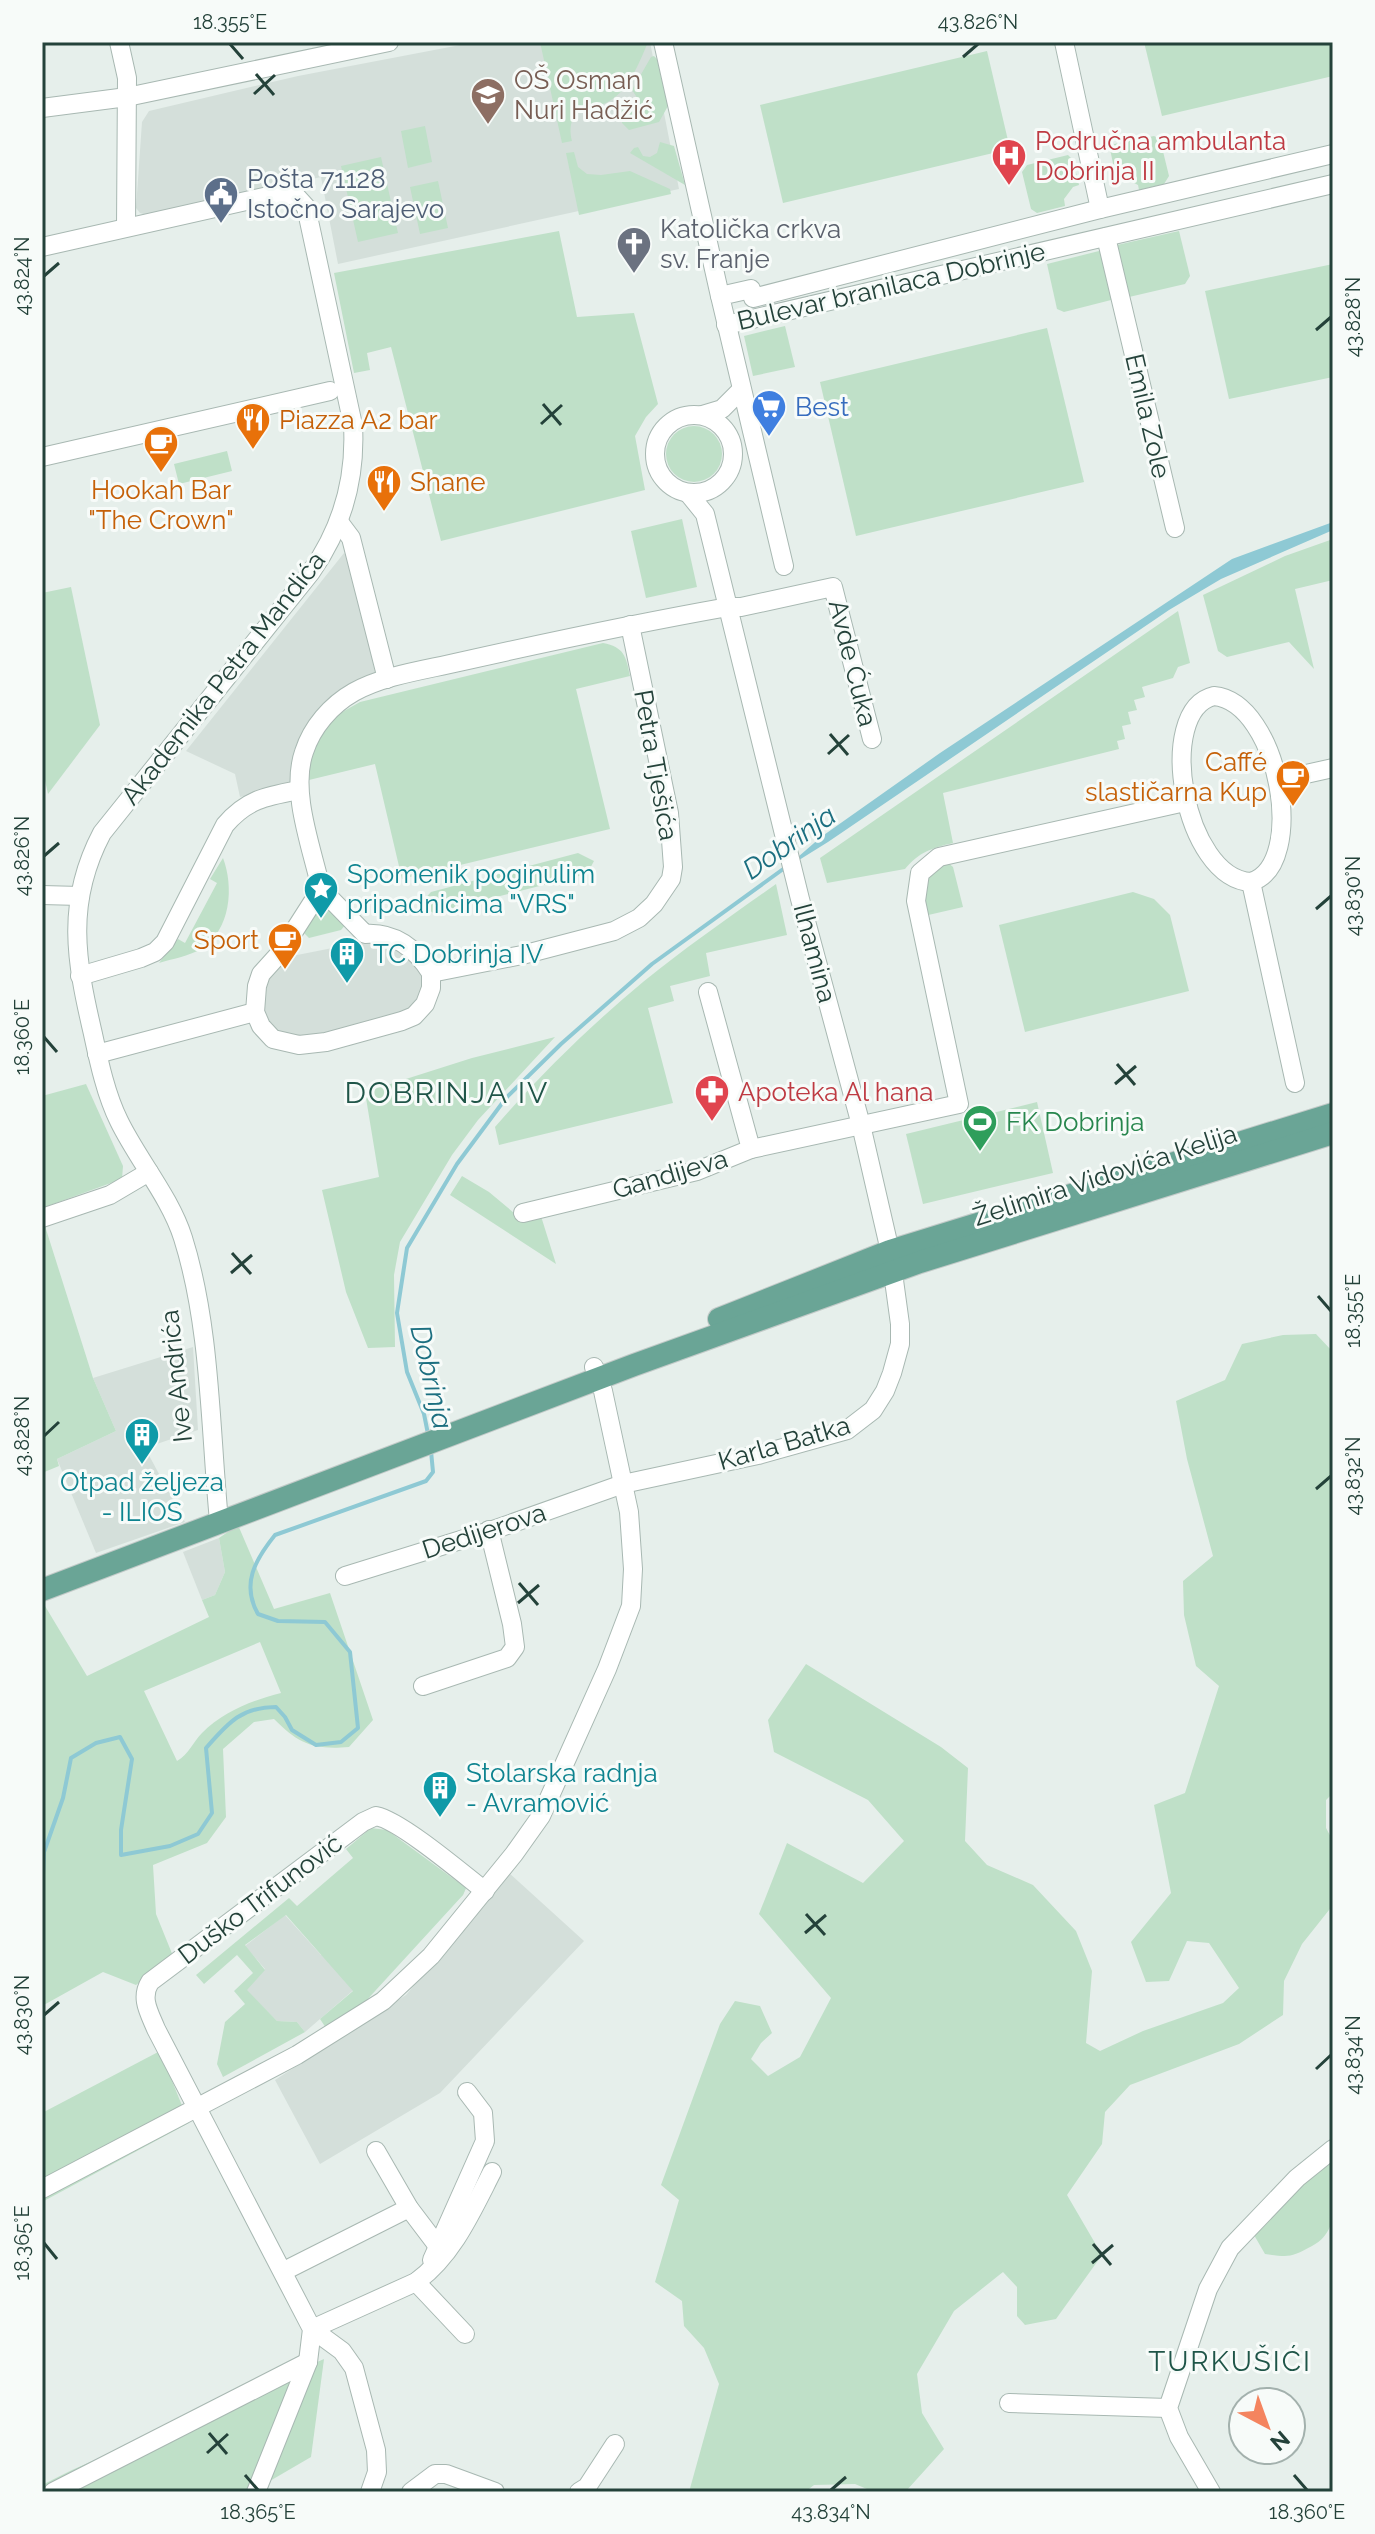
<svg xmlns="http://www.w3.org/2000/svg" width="1375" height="2534" viewBox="0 0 1375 2534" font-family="Raleway,sans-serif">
  <rect width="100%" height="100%" fill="#e6efeb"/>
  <!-- built -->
  <g fill="#d4dfda">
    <polygon points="476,42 650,42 679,189 338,264 321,177 150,216 140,213 136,208 142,122 149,111 298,76"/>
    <polygon points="344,553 348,557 376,675 338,697 295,783 240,797 235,774 186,751"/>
    <polygon points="383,938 426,972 417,1009 294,1042 268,1026 260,1003 264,977 282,958"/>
    <polygon points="193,1347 198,1430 145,1448 185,1522 96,1553 57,1459 116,1431 93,1378"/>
    <polygon points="219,1538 225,1572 215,1595 202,1600 183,1552"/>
    <polygon points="508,1872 584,1941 440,2093 320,2164 275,2080 406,1995"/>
    <polygon points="466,1888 463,1895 305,2032 297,2022 277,2021 246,1990 265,1969 245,1946 285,1915 321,1955"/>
  </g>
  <!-- green -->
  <g fill="#bfe0c8" fill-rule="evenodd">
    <path d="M540,42H648C641,59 630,86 615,97C596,114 564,102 572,141L562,143Z"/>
    <polygon points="1144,42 1333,42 1333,76 1162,116"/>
    <polygon points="987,51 1010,149 783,203 760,105"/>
    <path d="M654,56L657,59L668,106L659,122L629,130L622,123V110C631,112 636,107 638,99L632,90L651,57Z"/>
    <polygon points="425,126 432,162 408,168 401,131"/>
    <polygon points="1154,136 1160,139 1169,176 1164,184 1139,190 1138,185 1115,173 1110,149 1114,144"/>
    <polygon points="660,142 674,146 685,185 630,153 634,148 638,147 643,156 650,157 657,153"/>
    <polygon points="574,152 578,167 587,174 601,175 630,171 670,189 671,194 579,215 566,153"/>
    <polygon points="1068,155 1073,160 1079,185 1073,187 1064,199 1065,206 1037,213 1031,209 1022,172 1027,165"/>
    <polygon points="381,157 398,233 358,242 341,166"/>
    <polygon points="438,181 448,228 420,234 410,187"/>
    <polygon points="559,231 577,317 634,313 658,404 646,417 635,436 645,490 441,541 391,347 367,353 370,370 354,373 334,273"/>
    <polygon points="1179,231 1190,276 1185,284 1129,297 1117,245"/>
    <polygon points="1103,250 1115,299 1064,312 1057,309 1047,264"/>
    <polygon points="1333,264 1333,377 1229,399 1205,291"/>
    <polygon points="785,326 795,367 753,376 744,336"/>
    <polygon points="1047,328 1084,482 856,536 820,382"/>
    <circle cx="694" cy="454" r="28"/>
    <polygon points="227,451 232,471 179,484 174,464"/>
    <polygon points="682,519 697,587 646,598 631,531"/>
    <polygon points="1333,539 1333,580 1295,589 1314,669 1289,642 1227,657 1218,651 1203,595 1285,556"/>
    <polygon points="71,587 100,725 48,794 42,767 42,593"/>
    <path d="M1178,611L1190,663L1178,667L1173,678L1142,687L1145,697L1134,700L1137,710L1128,712L1131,724L1122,726L1125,739L1117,741L1119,749L943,793L953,843C932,848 919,852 905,869L827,883L820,858Z"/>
    <path d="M603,643C624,647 626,656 630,676L576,689L610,829L402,879L375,764L309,780L305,767L317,741L337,715L360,702Z"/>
    <polygon points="578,853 594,861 587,874 433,913 421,903 431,892"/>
    <path d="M223,858C234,887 231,930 201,949C189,956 172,959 159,963L178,939L185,943L217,883L210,879Z"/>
    <polygon points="947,862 953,867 963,907 924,916 924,876"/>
    <path d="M776,884L787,935L706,953L710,976L670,986L674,1001L648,1008L673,1103L499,1145L495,1127C540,1075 590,1026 643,982C686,947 731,916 776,884Z"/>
    <polygon points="1133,892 1154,899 1170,915 1189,991 1025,1032 999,925"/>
    <polygon points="321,900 346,924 341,930 309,938 303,932"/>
    <polygon points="555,1037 478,1120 452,1155 400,1242 394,1275 395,1347 368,1348 346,1292 322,1190 379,1177 365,1092 472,1058"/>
    <polygon points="86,1084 123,1166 122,1179 42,1208 42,1096"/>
    <polygon points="1037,1102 1053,1173 923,1204 906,1134"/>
    <polygon points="462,1176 489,1192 520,1218 540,1213 556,1264 450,1195"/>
    <polygon points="45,1226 93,1378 116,1431 57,1459 59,1466 42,1473 42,1227"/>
    <polygon points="1316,1334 1333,1352 1333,1793 1326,1800 1326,1828 1333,1841 1333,1905 1302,1944 1284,1981 1283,2015 1239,2044 1130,2085 1105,2112 1102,2144 1067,2195 1102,2255 1056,2319 1025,2325 1017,2316 1017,2287 1003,2272 954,2311 917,2374 922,2413 944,2449 907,2490 874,2492 855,2484 814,2485 805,2492 689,2492 719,2384 704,2348 684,2326 682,2301 655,2282 679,2200 661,2185 720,2024 735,2001 760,2006 772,2033 761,2043 751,2059 768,2076 800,2057 831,1998 759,1914 787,1843 863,1883 904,1841 868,1800 774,1752 768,1720 806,1664 941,1747 968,1768 965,1841 987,1865 1033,1885 1076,1931 1092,1971 1086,2043 1100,2051 1143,2031 1223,2003 1239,1988 1209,1943 1187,1941 1169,1981 1146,1982 1131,1942 1171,1893 1154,1805 1185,1793 1219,1686 1196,1666 1184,1615 1183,1581 1213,1556 1187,1459 1176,1401 1225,1380 1242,1344 1283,1335"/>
    <path d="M238,1525L274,1609L330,1593L373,1720L349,1747C313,1750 299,1744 274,1719L254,1722L223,1749L226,1817L207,1843L153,1865L156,1914L173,1956L136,1985L103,1972L42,2006V1606H45L87,1676L209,1617L202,1600L215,1595L225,1572L219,1538ZM260,1642L281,1693C253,1700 223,1712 202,1733C193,1742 189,1754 177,1761L144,1691Z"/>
    <polygon points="371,1828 387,1830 466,1888 463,1895 365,2002 326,2028 320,2019 353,1991 286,1915 245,1945 265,1970 247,1990 277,2021 297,2022 305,2032 223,2077 217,2064 225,2022 245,2004 234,1991 253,1973 237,1955 204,1984 196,1975 289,1898 297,1906 353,1858 346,1849"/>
    <polygon points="160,2051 189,2123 42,2202 42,2113"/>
    <path d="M1333,2161C1333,2191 1343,2230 1312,2246C1290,2258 1289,2257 1265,2254L1254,2235L1301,2186Z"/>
    <polygon points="324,2359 311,2457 251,2492 42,2492 42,2485 72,2470"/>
  </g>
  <!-- water -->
  <polygon fill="#8ec9d4" points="1333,522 1333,530 1221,579 1169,610 828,842 783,870 821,837 940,753 1232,559"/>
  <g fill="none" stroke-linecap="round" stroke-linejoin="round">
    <!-- stream -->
    <g stroke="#8ec9d4" stroke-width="4">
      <polyline points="428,1434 424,1414 407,1372 397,1313 407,1248 457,1164 506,1098 561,1044 652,964 786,867"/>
      <path d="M42,1897L44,1852L63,1798L71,1758L96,1743L120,1737L132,1759L121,1830V1855L170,1846L198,1834L212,1813L206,1748C228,1723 241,1707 276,1707L285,1717L292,1730L316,1745L341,1742L358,1728L350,1652L325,1622L278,1621L258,1614C241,1584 255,1560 275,1535L426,1481L433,1472L431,1451"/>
    </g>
    <defs>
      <g id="minor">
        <polyline points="119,42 127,78 126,227"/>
        <polyline points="663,42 720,296"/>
        <polyline points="1064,42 1100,209"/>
        <polyline points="42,108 127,97 389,42"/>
        <polyline points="1106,237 1175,528"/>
        <path d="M42,247L277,194L296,196L306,207L353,425C356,479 342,528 311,572L102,833C65,903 76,961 93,1034C99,1062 106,1095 119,1121C138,1160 170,1197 183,1238C211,1327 210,1429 219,1521"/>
        <polyline points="726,325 1333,184"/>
        <circle cx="694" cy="454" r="39"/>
        <polyline points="702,415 722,409 741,390"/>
        <polyline points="42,457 330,391"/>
        <polyline points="339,522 351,538 387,679"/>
        <polyline points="784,566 720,296 751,289 753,298 1100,209 1333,154"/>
        <path d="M1214,696C1279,702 1308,865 1251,882C1184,879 1154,710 1214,696Z"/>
        <polyline points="1279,780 1333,768"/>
        <polyline points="1251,882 1295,1083"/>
        <path d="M321,889L365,934C395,932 416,949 431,973"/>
        <polyline points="42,895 80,896"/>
        <path d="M431,973V988L425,1004L414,1016L402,1021L326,1042L299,1045L273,1039L261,1026L255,1012L257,986L261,974L280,953L321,889C312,848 290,792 304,752C312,727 331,705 354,692C385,675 425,670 459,662C548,642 638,623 728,607H741L833,587L872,739"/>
        <polyline points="431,973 522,955 614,931 639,918 654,904 671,879 673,867 669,813 630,625"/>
        <path d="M80,976L141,958L155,952L165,942L225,825C247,799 267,796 299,790"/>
        <polyline points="97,1054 255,1012"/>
        <polyline points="751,1149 959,1104 916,901 920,873 939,857 1185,802"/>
        <polyline points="523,1213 697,1171 751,1149 708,992"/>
        <polyline points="42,1218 110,1195 149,1172"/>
        <polyline points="345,1576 493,1530 623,1484 758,1455 847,1430 873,1410 885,1391 892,1373 900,1344 900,1324 890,1251 861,1125 800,899 705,514 688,493"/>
        <polyline points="423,1686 507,1658 515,1647 512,1624 489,1530"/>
        <polyline points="376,2151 409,2208 437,2245"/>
        <polyline points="42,2189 297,2055 383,2001 431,1956 514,1854 541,1816 607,1669 631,1606 633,1569 629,1512 603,1391 594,1367"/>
        <polyline points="432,2260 485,2141 483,2113 467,2092"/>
        <polyline points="284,2271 409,2208"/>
        <polyline points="416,2282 465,2334"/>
        <path d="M312,2329L416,2282C453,2255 472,2211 492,2172"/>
        <polyline points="312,2329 342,2351 354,2368 376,2450 377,2472 370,2492"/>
        <polyline points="1009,2403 1168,2408"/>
        <polyline points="53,2492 308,2362"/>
        <path d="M256,2492L308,2362L312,2329L156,2029C149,2012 140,1998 150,1982L363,1822L376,1816C401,1821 462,1873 485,1891"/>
        <polyline points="411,2492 435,2474 446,2474 495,2492"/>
        <polyline points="579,2492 587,2487 615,2444"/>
        <polyline points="1211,2492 1179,2437 1168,2408 1208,2289 1230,2248 1297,2178 1333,2149"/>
      </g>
      <g id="major">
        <polyline points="719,1319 890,1251 1333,1114"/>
        <polyline points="42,1590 634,1365 920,1262 1333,1133"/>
      </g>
    </defs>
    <!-- minor casing -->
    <use href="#minor" stroke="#a8b8b2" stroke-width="20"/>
    <!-- major casing -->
    <use href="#major" stroke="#c2cac8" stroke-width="24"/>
    <!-- minor -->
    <use href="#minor" stroke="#fff" stroke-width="18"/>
    <!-- major -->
    <use href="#major" stroke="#6aa596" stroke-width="22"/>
  </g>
  <!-- ticks -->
  <path fill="none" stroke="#24423a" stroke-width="3" d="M230,44L243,59M963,57L978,44M256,74L274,95M254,94L275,75M44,276L59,263M1316,330L1331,317M543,404L561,425M541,424L562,405M830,734L848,755M828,754L849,735M44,856L59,843M1316,909L1331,896M44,1037L57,1052M1117,1064L1135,1085M1115,1084L1136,1066M232,1253L251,1274M231,1273L252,1255M1318,1296L1331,1311M44,1436L59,1422M1316,1489L1331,1476M519,1583L538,1605M518,1603L539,1585M806,1914L825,1935M805,1933L826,1915M44,2015L59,2002M1316,2069L1331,2055M44,2243L57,2259M1093,2244L1111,2265M1092,2263L1113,2245M209,2433L227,2454M207,2453L228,2434M245,2475L258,2490M1294,2475L1307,2490M831,2490L846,2477"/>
  <!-- icons -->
  <defs>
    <symbol id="school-pin" viewBox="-11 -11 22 30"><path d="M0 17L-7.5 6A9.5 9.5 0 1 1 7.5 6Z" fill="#8d6e63" stroke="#f7fbf9"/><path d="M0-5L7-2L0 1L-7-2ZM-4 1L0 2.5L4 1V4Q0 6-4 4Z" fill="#fff"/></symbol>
    <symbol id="hospital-pin" viewBox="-11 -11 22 30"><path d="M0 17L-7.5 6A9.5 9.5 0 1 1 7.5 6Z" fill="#e0444e" stroke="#f7fbf9"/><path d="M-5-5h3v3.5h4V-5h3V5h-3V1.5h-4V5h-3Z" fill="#fff"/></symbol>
    <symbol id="civic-pin" viewBox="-11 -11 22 30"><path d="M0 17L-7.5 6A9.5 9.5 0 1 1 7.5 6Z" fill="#5c6f8a" stroke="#f7fbf9"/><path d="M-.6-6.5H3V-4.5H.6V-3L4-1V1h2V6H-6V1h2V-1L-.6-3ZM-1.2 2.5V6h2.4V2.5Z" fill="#fff"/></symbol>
    <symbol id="church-pin" viewBox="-11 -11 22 30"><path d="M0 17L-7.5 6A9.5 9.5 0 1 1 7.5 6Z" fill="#6b7280" stroke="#f7fbf9"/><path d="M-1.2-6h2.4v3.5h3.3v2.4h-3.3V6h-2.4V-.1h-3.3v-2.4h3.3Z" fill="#fff"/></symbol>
    <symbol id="supermarket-pin" viewBox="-11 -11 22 30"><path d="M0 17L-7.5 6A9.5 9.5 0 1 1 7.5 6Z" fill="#3f7fe0" stroke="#f7fbf9"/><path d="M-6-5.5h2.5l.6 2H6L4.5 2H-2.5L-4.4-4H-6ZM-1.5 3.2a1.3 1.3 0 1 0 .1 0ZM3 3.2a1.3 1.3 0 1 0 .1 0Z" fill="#fff"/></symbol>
    <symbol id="restaurant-pin" viewBox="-11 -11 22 30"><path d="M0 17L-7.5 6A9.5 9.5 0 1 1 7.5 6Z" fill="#e8710a" stroke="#f7fbf9"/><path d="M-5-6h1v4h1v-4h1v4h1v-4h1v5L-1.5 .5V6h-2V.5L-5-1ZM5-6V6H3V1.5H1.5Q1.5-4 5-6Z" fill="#fff"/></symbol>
    <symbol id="cafe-pin" viewBox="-11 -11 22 30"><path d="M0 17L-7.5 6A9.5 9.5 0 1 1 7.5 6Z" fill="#e8710a" stroke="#f7fbf9"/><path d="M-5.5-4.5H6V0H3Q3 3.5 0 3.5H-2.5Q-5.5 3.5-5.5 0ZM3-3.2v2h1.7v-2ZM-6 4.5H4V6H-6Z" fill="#fff"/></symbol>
    <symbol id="sight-pin" viewBox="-11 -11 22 30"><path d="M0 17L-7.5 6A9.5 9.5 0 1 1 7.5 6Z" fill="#0f9aa8" stroke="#f7fbf9"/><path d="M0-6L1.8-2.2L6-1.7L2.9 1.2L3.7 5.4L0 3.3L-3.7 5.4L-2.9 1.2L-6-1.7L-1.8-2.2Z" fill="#fff"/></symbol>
    <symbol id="building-pin" viewBox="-11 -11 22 30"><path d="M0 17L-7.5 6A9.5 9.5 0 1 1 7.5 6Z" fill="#0f9aa8" stroke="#f7fbf9"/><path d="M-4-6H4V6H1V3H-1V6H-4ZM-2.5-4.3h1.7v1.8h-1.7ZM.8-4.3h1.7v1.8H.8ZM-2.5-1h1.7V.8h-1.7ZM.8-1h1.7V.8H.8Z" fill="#fff"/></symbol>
    <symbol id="pharmacy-pin" viewBox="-11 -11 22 30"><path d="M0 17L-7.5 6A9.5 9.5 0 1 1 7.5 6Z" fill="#e0444e" stroke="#f7fbf9"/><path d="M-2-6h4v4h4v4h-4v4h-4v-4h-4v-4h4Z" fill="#fff"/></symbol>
    <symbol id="stadium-pin" viewBox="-11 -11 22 30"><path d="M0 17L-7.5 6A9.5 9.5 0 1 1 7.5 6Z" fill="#2e9e5b" stroke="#f7fbf9"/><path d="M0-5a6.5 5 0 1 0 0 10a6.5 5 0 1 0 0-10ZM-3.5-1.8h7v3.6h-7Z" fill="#fff"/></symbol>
  </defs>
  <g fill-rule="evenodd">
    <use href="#school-pin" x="468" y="75" width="40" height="54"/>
    <use href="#hospital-pin" x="989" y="136" width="40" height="54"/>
    <use href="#civic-pin" x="201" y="174" width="40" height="54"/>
    <use href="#church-pin" x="614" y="224" width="40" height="54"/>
    <use href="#supermarket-pin" x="749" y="387" width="40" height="54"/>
    <use href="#restaurant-pin" x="233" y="400" width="40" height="54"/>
    <use href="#cafe-pin" x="141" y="423" width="40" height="54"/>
    <use href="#restaurant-pin" x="364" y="462" width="40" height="54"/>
    <use href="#cafe-pin" x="1273" y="757" width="40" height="54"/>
    <use href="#sight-pin" x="301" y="869" width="40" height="54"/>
    <use href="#cafe-pin" x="265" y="920" width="40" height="54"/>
    <use href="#building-pin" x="327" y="934" width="40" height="54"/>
    <use href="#pharmacy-pin" x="692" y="1072" width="40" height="54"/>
    <use href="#stadium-pin" x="960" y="1102" width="40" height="54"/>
    <use href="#building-pin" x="122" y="1415" width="40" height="54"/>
    <use href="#building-pin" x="420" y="1768" width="40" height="54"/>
  </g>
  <g text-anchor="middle" stroke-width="6" stroke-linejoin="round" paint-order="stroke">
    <!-- education labels -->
    <g font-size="26" fill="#785e54" stroke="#f7fbf9" text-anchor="start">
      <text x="514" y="89">OŠ Osman<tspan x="514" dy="30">Nuri Hadžić</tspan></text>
    </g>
    <!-- health labels -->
    <g font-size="26" fill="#be3a42" stroke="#f7fbf9" text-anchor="start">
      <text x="1035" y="150">Područna ambulanta<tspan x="1035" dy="30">Dobrinja II</tspan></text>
      <text x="738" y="1101">Apoteka Al hana</text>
    </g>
    <!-- service labels -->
    <g font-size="26" fill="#4e5e75" stroke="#f7fbf9" text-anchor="start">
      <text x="247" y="188">Pošta 71128<tspan x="247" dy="30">Istočno Sarajevo</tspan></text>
    </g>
    <!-- worship labels -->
    <g font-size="26" fill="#5b616d" stroke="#f7fbf9" text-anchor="start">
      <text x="660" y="238">Katolička crkva<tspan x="660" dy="30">sv. Franje</tspan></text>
    </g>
    <!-- street labels -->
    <g font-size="26" fill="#24423a" stroke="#f7fbf9">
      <text transform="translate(891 286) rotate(-13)" y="9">Bulevar branilaca Dobrinje</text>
      <text transform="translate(1148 416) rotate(77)" y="9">Emila Zole</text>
      <text transform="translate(853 663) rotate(76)" y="9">Avde Ćuka</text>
      <text transform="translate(223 678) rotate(-52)" y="9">Akademika Petra Mandića</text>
      <text transform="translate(656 765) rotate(80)" y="9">Petra Tješića</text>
      <text transform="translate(815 953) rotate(75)" y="9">Ilhamina</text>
      <text transform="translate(670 1174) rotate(-16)" y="9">Gandijeva</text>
      <text transform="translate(1105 1175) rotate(-18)" y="9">Želimira Vidovića Kelija</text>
      <text transform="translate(176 1376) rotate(-96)" y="9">Ive Andrića</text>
      <text transform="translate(784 1443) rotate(-16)" y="9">Karla Batka</text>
      <text transform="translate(484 1531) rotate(-18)" y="9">Dedijerova</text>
      <text transform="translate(260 1899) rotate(-37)" y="9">Duško Trifunović</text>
    </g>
    <!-- shop labels -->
    <g font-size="26" fill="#366cbe" stroke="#f7fbf9" text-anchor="start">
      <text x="795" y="416">Best</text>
    </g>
    <!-- food labels -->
    <g font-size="26" fill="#c56008" stroke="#f7fbf9" text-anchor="start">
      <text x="279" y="429">Piazza A2 bar</text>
      <text x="410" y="491">Shane</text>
      <text x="161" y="499" text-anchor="middle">Hookah Bar<tspan x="161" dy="30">"The Crown"</tspan></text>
      <text x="1267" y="771" text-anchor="end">Caffé<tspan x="1267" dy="30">slastičarna Kup</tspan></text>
      <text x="259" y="949" text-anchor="end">Sport</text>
    </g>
    <!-- culture labels -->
    <g font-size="26" fill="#0d838f" stroke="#f7fbf9" text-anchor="start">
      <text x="347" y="883">Spomenik poginulim<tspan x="347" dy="30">pripadnicima "VRS"</tspan></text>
      <text x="373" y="963">TC Dobrinja IV</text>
      <text x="142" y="1491" text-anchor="middle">Otpad željeza<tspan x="142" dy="30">- ILIOS</tspan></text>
      <text x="466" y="1782">Stolarska radnja<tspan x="466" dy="30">- Avramović</tspan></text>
    </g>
    <!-- leisure labels -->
    <g font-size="26" fill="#27864d" stroke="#f7fbf9" text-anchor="start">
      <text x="1006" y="1131">FK Dobrinja</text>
    </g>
    <!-- water labels -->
    <g font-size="28" font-style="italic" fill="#1c6f80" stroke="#f7fbf9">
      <text transform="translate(789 842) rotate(-35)" y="10">Dobrinja</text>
      <text transform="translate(432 1377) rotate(77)" y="10">Dobrinja</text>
    </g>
    <!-- neighbourhood labels -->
    <g font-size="28" letter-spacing="2" fill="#1f5548" stroke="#f7fbf9">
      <text x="1230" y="2371">TURKUŠIĆI</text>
    </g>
    <!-- quarter labels -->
    <g font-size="30" letter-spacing="2" fill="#1f5548" stroke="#f7fbf9">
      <text x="447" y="1103">DOBRINJA IV</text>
    </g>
  </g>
  <!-- border -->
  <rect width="1375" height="2534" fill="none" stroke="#f7fbf9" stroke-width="88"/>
  <!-- north arrow -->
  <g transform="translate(1267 2426) rotate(139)"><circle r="38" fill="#f7fbf9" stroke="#a3b1ad" stroke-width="2"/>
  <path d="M0-6L14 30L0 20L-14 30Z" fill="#f4845f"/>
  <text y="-12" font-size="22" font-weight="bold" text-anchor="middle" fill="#24423a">N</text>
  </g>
  <rect x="44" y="44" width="1287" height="2446" fill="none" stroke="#24423a" stroke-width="3"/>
  <g font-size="20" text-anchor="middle" fill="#24423a">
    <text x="230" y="29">18.355°E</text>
    <text x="978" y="29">43.826°N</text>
    <text transform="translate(22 276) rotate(-90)" y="7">43.824°N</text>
    <text transform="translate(1353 317) rotate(-90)" y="7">43.828°N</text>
    <text transform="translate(22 856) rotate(-90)" y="7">43.826°N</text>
    <text transform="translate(1353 896) rotate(-90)" y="7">43.830°N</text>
    <text transform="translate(22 1037) rotate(-90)" y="7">18.360°E</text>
    <text transform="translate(1353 1311) rotate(-90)" y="7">18.355°E</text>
    <text transform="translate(22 1436) rotate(-90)" y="7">43.828°N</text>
    <text transform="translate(1353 1476) rotate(-90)" y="7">43.832°N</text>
    <text transform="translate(22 2015) rotate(-90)" y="7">43.830°N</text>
    <text transform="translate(1353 2055) rotate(-90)" y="7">43.834°N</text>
    <text transform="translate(22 2243) rotate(-90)" y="7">18.365°E</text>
    <text x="258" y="2519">18.365°E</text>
    <text x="831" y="2519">43.834°N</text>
    <text x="1307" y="2519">18.360°E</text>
  </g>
</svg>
